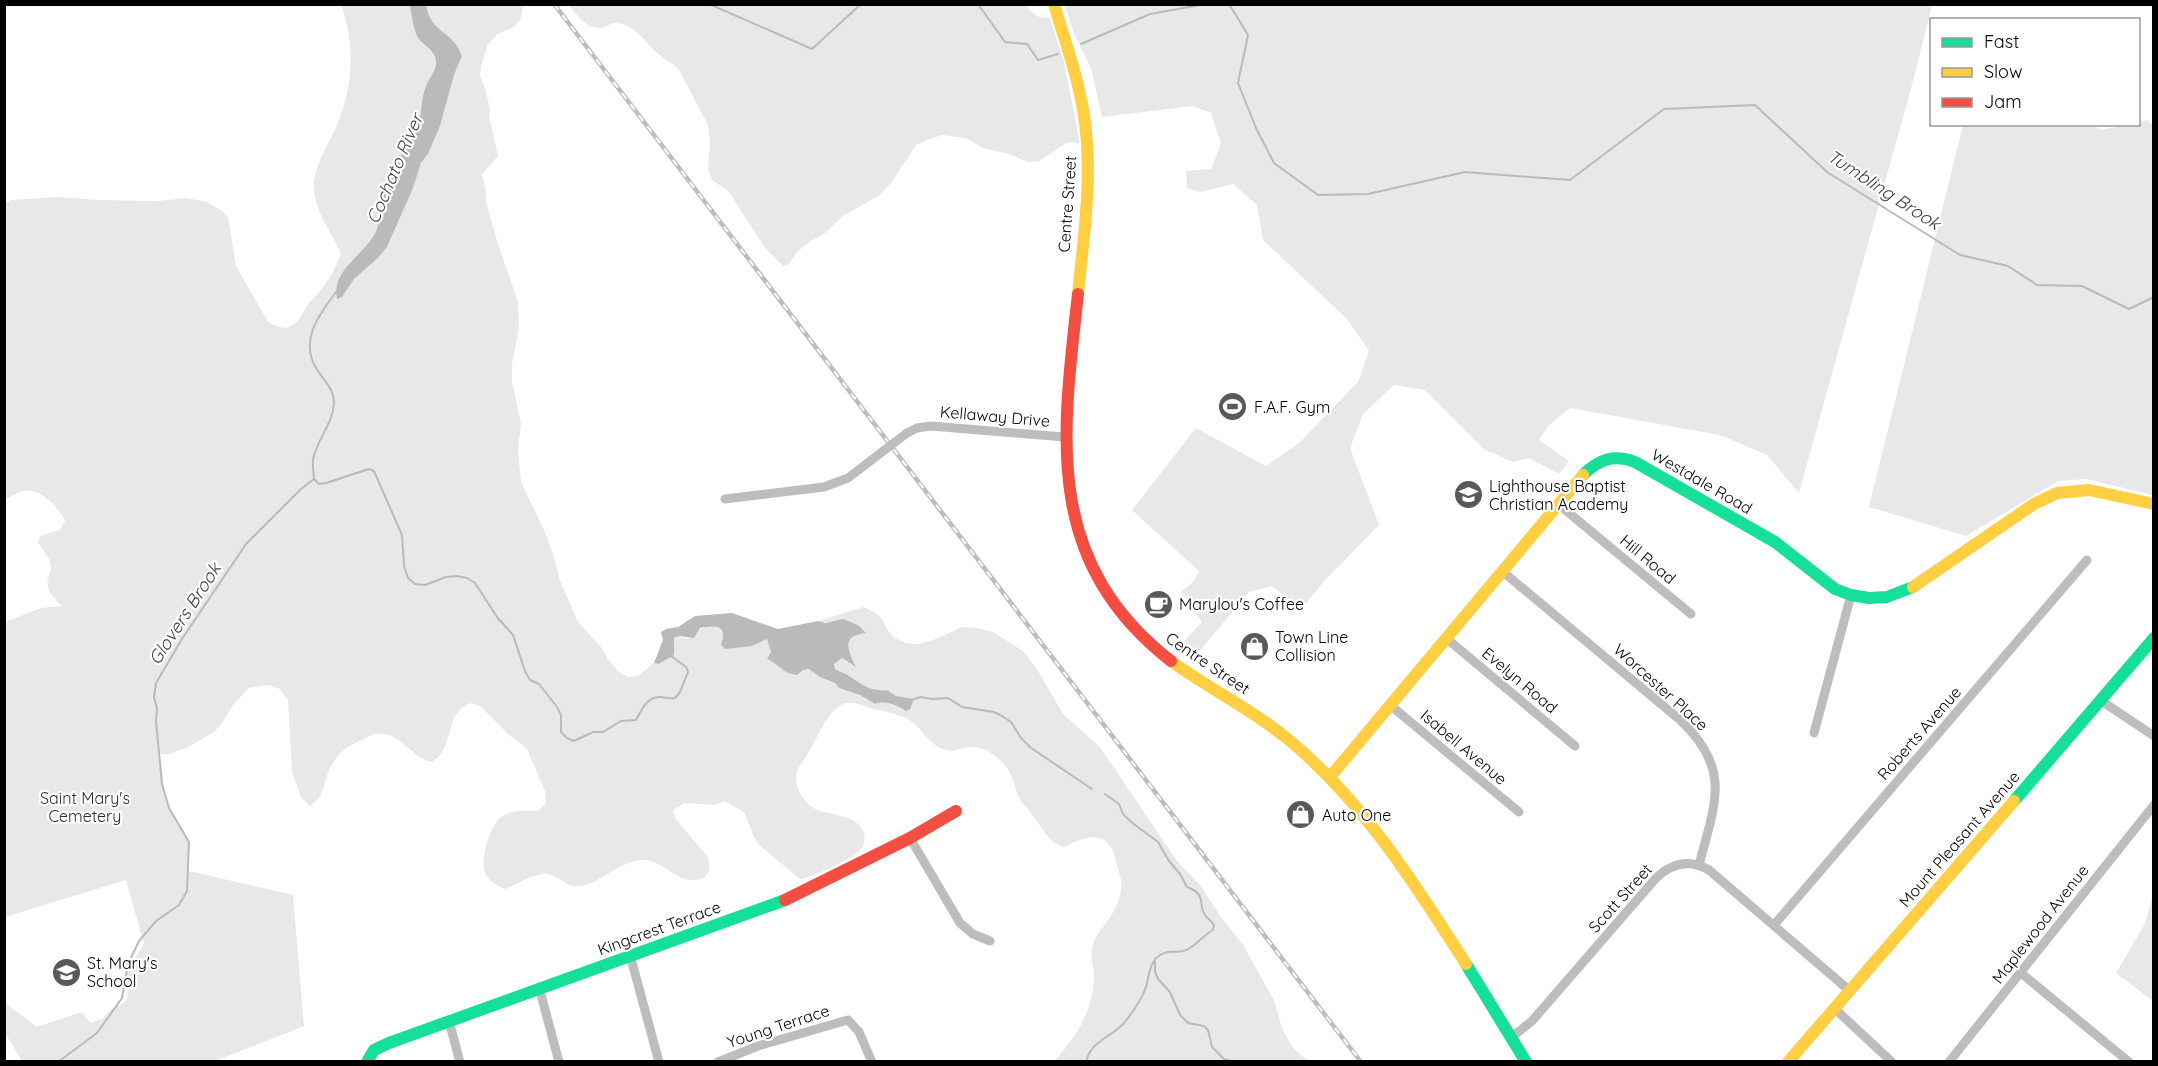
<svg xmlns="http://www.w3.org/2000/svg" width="2158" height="1066" viewBox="0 0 2158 1066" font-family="Quicksand,sans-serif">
  <rect width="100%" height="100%" fill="#fff"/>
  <!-- green -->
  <g fill="#e8e8e8">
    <path d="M524,4L520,20L514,27L497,34L488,44L481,66L480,76L485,87L490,109L489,116L498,156L482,174L486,191V202L498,244L518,302L519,328L512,364V382L521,424L518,449L521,482L544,530L554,557L560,581L578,622L601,647L609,661L618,671L628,677L638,676L654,663L660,664L674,655L673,638L679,636L686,639C691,636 695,633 699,630C712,620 727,626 721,645L725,648L752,646L767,639L770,645L771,660L777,663L780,668L792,675H797L803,670L809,669L821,677L835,683L840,688L860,695L875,704C884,701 893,702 901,708L914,699L896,696L887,690C868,692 863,685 849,676C845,673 840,672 835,669L834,664L842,658L854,666C848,649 839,637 865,633C848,612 838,626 818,621L863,607L874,612L882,619L887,629L893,637L906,643L919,644L933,640L963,627L977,628L993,632L1023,651L1037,669L1063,714L1100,747L1177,861L1200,885L1221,917L1243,945L1274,1000L1282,1028L1292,1047L1308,1061H1054C1076,1038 1094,1010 1094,976C1094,965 1089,957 1093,945C1097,930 1113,918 1118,902C1123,888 1122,879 1117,866C1116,861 1115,854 1112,849C1101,829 1080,839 1064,847C1047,842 1041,825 1030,812C1027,807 1022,803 1019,798C1015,789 1013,776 1007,768C999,757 985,746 969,747C959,748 953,753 943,749C930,744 925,734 916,725C905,715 892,713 878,710C868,708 858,702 847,703C829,705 816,742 807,755C804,760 799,766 797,771C792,788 807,809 824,812C835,815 849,816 858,824C865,830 867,841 861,849C853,859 813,877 800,879L759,845L754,837L744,812L725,801L715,805L685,803L673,810L675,818L707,856C712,866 710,878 697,880C678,883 664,862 646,860C624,858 603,881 582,886C568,889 561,877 548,874C535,872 517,885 505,889C497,885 491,883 486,875C479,863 489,826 501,817C512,809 525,811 538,811L546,804L545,791L527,749L508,734L480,706L471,703C443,713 456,748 432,762C413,758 402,736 384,734C375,732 370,736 362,740C343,747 332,759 326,779C322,792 321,799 310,806L301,797L292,772L288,700L280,689L269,685L249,688L233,705L222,723L214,732L188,747L169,754H160L165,799L173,816L182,828L189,842V871L293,895L304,1026L215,1061H22L5,1033L4,1002L37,1027L82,1012L90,1023L102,1019L109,1011L126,1001C130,992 125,986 126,978C127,966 139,954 144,944L126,880L5,917V622L41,608L62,606C33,580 58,577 49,559C46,553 41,548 38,542L40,536L60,530L65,521C59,507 40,487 23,491C16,493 11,497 5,499V204L11,200L59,197L98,200L157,201L186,198L207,202L221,210L228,217L236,266L268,322L278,327L287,328L297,322L308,304L322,289L333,272L341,254C332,231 314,212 314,186C314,167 327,146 335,130C353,90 356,45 341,5H410L411,16L418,38L433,54L436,60L432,77L426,85L418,129L404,148L395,173L384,190V198L381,205V218L378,228L364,250L351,261L342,297L354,279L378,258L387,247L413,188L421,163L428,154L440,126L454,75L462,56C453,30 431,34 426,5Z"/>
    <path d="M569,5H1026C1033,15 1037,18 1050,18L1064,62L1080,144L1073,142L1066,143L1039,161L1028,162L1009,154L983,148L966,138L942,135L927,140L916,145L891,183L880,195L843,216L824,234L809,242L797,252L789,264L783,266L765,248L729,192L712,180L708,169L710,143L708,125L679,70C674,64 667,61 661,56C643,42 637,23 612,23C593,36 580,20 569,5Z"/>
    <polygon points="1065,5 1932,5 1913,81 1799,493 1767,455 1720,435 1570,408 1548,426 1539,440 1569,461 1559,474 1529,458 1513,462 1484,449 1425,390 1394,385 1363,414 1350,448 1379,525 1326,579 1301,609 1272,586 1249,592 1198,653 1184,641 1202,622 1181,592 1193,582 1199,571 1132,510 1196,428 1266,466 1299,443 1358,382 1369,351 1347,319 1263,240 1257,205 1233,184 1200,192 1187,188 1186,171 1211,169 1221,144 1211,113 1193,106 1102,117 1091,68 1075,36"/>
    <polygon points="2147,120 2154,126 2153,495 2086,479 2058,481 1966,536 1869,507 1963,125 2092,124 2101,130 2127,125 2138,124 2139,122"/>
    <polygon points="2153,894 2153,1001 2116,973 2145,924"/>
  </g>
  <!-- water -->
  <g fill="#bababa">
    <path d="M410,5H426C431,34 453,30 462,56L454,75L440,126L428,154L421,163L413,188L387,247L378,258L354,279L342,297L337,299C330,268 370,253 378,226C382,215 381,203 384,191C385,185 391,180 393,175C398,166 400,155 406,146C410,139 416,134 418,127C422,114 421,98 426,86C429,78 436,71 436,61C436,51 421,44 417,36C413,26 411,15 410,5Z"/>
    <path d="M732,613L778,629L818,621L826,623L843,619L858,625L866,633C840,636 848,650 856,667L842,658L834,664L835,669C840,672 845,673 849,676C862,684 870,692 887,690L896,696L914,699L910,709L906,711C896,705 887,700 875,704L860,695L839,688L835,683L820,677L809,669L803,670L797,675C784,675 778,663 767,659L771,652L767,639L752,646L725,649L721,645C727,625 717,625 700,628L694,638L679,636L674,638V655L659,664L654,663L663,640L661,632L666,629L678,627L695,616Z"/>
  </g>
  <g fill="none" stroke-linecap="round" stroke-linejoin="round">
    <!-- stream -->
    <g stroke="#bababa" stroke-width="2">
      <polyline points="709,4 812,49 861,4"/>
      <polyline points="978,4 1005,42 1027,44 1038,60 1058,54"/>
      <polyline points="1229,4 1248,35 1238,83 1256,128 1274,163 1318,195 1368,194 1465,172 1570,180 1664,109 1755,105 1827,172 1960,255 2008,266 2037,285 2082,286 2129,309 2154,297"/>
      <polyline points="1081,44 1150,14 1206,4"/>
      <path d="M336,292C318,316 298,342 318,371C325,382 334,389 334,403C333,424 316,441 313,460C312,466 314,473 314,479L319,484L326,483L369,469L374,471L402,535L404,566L408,578L415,584L425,585L446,577L457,576L467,578L475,583L497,617L513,635L525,671L530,680L539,684L557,707L561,715V732L567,738L574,741L593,732H603L621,721L636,720C642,710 646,697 660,697C665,697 669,699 675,698L680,692L688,672L686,667L671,656"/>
      <polyline points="912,700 920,697 932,699 948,698 962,707 994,712 1002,716 1011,722 1021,738 1031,748 1092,789"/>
      <path d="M1105,794L1119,804L1123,814L1131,822L1158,842L1169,861L1180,874L1187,887C1208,895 1197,904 1205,915C1208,920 1212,920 1214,926L1213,930C1204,935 1198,943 1190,948C1177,957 1171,945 1155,959V972L1158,979L1170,992L1180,1015L1188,1023L1204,1026L1208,1030L1212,1047L1224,1059L1235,1062"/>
      <polyline points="58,1062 97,1033 122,998 128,964 139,941 156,921 179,905 187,891 189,842 169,808 162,784 156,721 157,709 154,697 156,683 182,639 246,544 301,489 314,479"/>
      <path d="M1086,1062C1091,1040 1111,1038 1124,1023C1132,1013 1142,999 1146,987C1149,977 1148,970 1154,961"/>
    </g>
    <!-- street -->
    <g stroke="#bdbdbd" stroke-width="9">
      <polyline points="907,433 917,428 931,426 1064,437"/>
      <polyline points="725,499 824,487 848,478 878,455"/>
      <polyline points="1558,504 1691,614"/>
      <path d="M1502,571L1679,719C1733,769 1715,803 1699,865"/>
      <polyline points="1446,638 1575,746"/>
      <polyline points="2100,700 2154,736"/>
      <polyline points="1390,705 1519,812"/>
      <polyline points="1814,733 1851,595"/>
      <polyline points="910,838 960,923 973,934 990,941"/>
      <polyline points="1774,925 2087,560"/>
      <polyline points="630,955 659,1062"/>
      <polyline points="2021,973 2129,1062"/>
      <polyline points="539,987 559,1062"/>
      <polyline points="1835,1009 1892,1062"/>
      <polyline points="449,1021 460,1062"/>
      <path d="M1512,1037L1532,1021L1656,878C1672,863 1690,859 1709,870L1850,991"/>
      <polyline points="718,1062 758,1046 848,1020 859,1032 872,1062"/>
      <polyline points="1949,1062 2154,805"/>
    </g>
    <!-- fast -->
    <g stroke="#16e098" stroke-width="12">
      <path d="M1583,475C1599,459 1614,454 1635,462L1775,542L1835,589L1851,595L1869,598L1887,597L1913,587"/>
      <polyline points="2014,801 2154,638"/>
      <polyline points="1466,964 1526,1062"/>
      <polyline points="367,1062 374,1050 389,1043 785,900"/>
    </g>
    <!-- slow -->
    <g stroke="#ffcf43" stroke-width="12">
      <path d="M1054,4C1065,41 1078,77 1084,115C1093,174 1084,235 1078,294"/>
      <polyline points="1913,587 2034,504 2057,493 2089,490 2154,504"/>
      <path d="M1171,661C1209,689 1252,709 1289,740C1363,801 1415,884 1466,964"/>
      <polyline points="1330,777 1583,475"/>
      <polyline points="1788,1062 2014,801"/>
    </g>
    <!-- jam -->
    <g stroke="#f24e42" stroke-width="12">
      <path d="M1078,294C1062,437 1043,561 1171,661"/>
      <polyline points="785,900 910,838 956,811"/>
    </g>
    <defs>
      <polyline id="rail" points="554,4 1361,1062"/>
    </defs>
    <!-- rail casing -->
    <use href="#rail" stroke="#bdbdbd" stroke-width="4.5"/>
    <!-- rail -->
    <use href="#rail" stroke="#fff" stroke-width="2" stroke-dasharray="7" stroke-linecap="butt"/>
    <!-- street-bridge -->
    <polyline stroke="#bdbdbd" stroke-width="9" points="878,455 907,433"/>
  </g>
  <!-- icons -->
  <defs>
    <symbol id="stadium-disc" viewBox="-11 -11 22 22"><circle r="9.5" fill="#595959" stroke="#fff"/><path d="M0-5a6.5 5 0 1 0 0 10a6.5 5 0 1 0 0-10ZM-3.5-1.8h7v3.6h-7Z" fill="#fff"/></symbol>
    <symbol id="school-disc" viewBox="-11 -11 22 22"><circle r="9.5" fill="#595959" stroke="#fff"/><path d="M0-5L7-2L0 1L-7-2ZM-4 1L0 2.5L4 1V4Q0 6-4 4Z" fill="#fff"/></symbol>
    <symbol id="cafe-disc" viewBox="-11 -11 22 22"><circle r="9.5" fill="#595959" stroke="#fff"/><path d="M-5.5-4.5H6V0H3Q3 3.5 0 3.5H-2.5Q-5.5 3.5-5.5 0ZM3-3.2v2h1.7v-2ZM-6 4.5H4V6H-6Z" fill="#fff"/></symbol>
    <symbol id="shop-disc" viewBox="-11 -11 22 22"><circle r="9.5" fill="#595959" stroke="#fff"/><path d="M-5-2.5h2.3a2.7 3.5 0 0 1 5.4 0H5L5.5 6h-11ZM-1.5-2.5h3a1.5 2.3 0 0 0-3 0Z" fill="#fff"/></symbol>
  </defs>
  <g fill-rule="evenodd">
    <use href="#stadium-disc" x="1216" y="390" width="33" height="33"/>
    <use href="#school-disc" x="1452" y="478" width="33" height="33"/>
    <use href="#cafe-disc" x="1142" y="588" width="33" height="33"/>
    <use href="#shop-disc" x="1238" y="630" width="33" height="33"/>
    <use href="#shop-disc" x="1284" y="798" width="33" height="33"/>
    <use href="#school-disc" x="50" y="956" width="33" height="33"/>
  </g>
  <g text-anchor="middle" stroke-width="4.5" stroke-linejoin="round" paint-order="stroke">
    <!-- street labels -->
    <g font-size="16" fill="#000" stroke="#fff">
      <text transform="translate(1067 204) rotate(-86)" y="6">Centre Street</text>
      <text transform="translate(995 416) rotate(5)" y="6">Kellaway Drive</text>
      <text transform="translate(1702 481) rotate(30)" y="6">Westdale Road</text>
      <text transform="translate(1648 559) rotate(40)" y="6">Hill Road</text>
      <text transform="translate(1208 663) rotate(34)" y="6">Centre Street</text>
      <text transform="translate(1520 680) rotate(40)" y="6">Evelyn Road</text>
      <text transform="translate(1661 687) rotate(42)" y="6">Worcester Place</text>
      <text transform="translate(1919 733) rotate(-49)" y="6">Roberts Avenue</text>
      <text transform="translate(1464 747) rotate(40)" y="6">Isabell Avenue</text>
      <text transform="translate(1959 839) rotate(-49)" y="6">Mount Pleasant Avenue</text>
      <text transform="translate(1620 898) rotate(-48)" y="6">Scott Street</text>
      <text transform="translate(2040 924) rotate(-52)" y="6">Maplewood Avenue</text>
      <text transform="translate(659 928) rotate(-20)" y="6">Kingcrest Terrace</text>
      <text transform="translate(778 1026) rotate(-18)" y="6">Young Terrace</text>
    </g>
    <!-- poi labels -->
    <g font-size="16" fill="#000" stroke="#fff" text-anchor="start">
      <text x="1254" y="413">F.A.F. Gym</text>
      <text x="1489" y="492">Lighthouse Baptist<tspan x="1489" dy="18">Christian Academy</tspan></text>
      <text x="1179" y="610">Marylou's Coffee</text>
      <text x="1275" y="643">Town Line<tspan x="1275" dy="18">Collision</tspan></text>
      <text x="1322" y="821">Auto One</text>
      <text x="87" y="969">St. Mary's<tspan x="87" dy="18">School</tspan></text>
    </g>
    <!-- park labels -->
    <g font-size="16" fill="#2d2d2d" stroke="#fff">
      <text x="85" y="804">Saint Mary's<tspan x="85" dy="18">Cemetery</tspan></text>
    </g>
    <!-- water labels -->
    <g font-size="18" font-style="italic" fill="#3e3e3e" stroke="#fff">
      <text transform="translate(395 169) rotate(-67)" y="6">Cochato River</text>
      <text transform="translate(1884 190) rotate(33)" y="6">Tumbling Brook</text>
      <text transform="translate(185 614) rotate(-57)" y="6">Glovers Brook</text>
    </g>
  </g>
  <!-- border -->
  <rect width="2158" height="1066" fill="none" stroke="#000000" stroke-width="12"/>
  <!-- legend -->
  <rect x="1930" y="18" width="210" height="108" fill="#ffffff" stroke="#999999" stroke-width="1.5"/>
  <rect x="1942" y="38" width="30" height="9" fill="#16e098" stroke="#999999" stroke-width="1.5"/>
  <text x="1984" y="48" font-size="18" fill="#000000">Fast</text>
  <rect x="1942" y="68" width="30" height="9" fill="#ffcf43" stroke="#999999" stroke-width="1.5"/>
  <text x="1984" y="78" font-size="18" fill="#000000">Slow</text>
  <rect x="1942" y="98" width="30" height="9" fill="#f24e42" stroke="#999999" stroke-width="1.5"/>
  <text x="1984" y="108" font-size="18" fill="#000000">Jam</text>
</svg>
